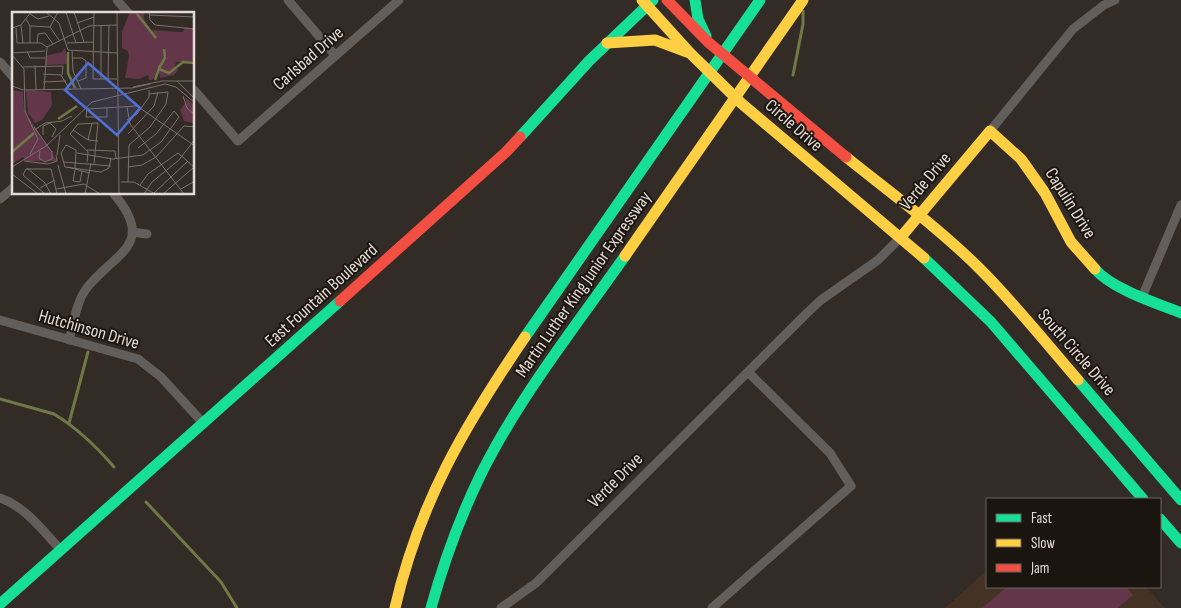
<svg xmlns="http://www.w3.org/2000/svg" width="1181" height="608" viewBox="0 0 1181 608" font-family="'Sofia Sans Condensed',sans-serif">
  <rect width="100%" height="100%" fill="#332b26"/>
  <!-- built -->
  <polygon fill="#443225" points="987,570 987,587 1146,587 1165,608 945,608"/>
  <!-- green -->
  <polygon fill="#633749" points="1007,587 1126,587 1133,595 1118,608 982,608"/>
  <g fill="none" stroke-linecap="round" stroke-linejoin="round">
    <!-- stream -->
    <g stroke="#6f7945" stroke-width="3">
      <polyline points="793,75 803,24 803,11"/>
      <path d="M0,399L54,414C77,428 96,446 114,467"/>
      <polyline points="69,423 88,352"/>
      <polyline points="146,502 221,582 237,608"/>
    </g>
    <!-- street -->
    <g stroke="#625e5c" stroke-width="9">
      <polyline points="117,0 129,14"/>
      <polyline points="288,0 335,55"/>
      <polyline points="0,62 14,78"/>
      <polyline points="194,90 238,141 399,0"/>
      <polyline points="990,131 1073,29 1104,5 1115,0"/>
      <polyline points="0,199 14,187"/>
      <polyline points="132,232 147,234"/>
      <polyline points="1142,297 1181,205"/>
      <polyline points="0,320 138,359 161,377 204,424"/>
      <path d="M69,340C74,323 76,303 86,289C113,253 158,246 114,194"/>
      <path d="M0,498C26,507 43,531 61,550"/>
      <polyline points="501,608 536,583 808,312 821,300 878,260 901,237"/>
      <polyline points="712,608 851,486 830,453 748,372"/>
    </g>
    <!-- fast -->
    <g stroke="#16e098" stroke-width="11">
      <polyline points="695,0 698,19 706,36"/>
      <polyline points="520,137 589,61 653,0"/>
      <polyline points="924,258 991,322 1143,499"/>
      <path d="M1095,269C1112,289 1156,303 1181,313"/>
      <polyline points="525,337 760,0"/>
      <polyline points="1078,380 1181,500"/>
      <polyline points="1160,519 1181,543"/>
      <polyline points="0,604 340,301"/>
      <path d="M431,608C444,561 460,517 481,474C520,396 575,327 625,256"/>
    </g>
    <!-- slow -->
    <g stroke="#ffcf43" stroke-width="11">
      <polyline points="642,0 690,53 741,103 924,258"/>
      <polyline points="607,43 655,40 687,52"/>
      <path d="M846,157C891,193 939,228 980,269C1015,304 1046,343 1078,380"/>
      <polyline points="901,237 990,131 1021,159 1045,193 1071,242 1095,269"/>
      <polyline points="625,256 803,0"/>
      <path d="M395,608C419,503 465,425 525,337"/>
    </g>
    <!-- jam -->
    <g stroke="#f24e42" stroke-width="11">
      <polyline points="667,0 708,42 846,157"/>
      <polyline points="340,301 506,152 520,137"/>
    </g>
  </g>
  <g text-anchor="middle" stroke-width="4" stroke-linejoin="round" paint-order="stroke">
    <!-- street labels -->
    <g font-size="18" fill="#e4dbd4" stroke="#1b1510">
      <text transform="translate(308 58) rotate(-41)" y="6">Carlsbad Drive</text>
      <text transform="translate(794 125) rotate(41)" y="6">Circle Drive</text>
      <text transform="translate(925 181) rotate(-50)" y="6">Verde Drive</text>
      <text transform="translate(1071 203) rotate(58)" y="6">Capulin Drive</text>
      <text transform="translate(583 284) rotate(-55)" y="6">Martin Luther King Junior Expressway</text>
      <text transform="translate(321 295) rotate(-42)" y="6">East Fountain Boulevard</text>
      <text transform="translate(89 329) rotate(16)" y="6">Hutchinson Drive</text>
      <text transform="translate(1077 352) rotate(49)" y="6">South Circle Drive</text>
      <text transform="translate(615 480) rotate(-45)" y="6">Verde Drive</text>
    </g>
  </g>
  <!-- overview -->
  <g transform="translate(12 12)">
    <rect width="182" height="182" fill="#332b26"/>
    <path d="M118,0H132V7L139,18L167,20H171L173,15L182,17V49L164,50L162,58L167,57L162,63L148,66L147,59L140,68H137L136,63L127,67L113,66L117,44L116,39L110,36V20ZM53,36L56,52L34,53L33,44L50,40ZM0,78L11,80L12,98L45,149H14L11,145L0,152ZM14,78L39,80L40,93L30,108L23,111L16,101ZM173,85L182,93V111L172,109L168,98L174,90Z" fill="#633749"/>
    <path fill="none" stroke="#6f7945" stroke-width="2.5" d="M125,2L144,26M56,40V61L63,76M147,56L153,46L152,37M143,68L147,57L157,61L171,50L183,51M46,107L65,94M0,140L22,121"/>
    <path fill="none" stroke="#7a716c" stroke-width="1" d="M34,0L47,11L56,38L105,41M54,0L64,31M62,0L72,30M82,0L81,67H105M105,0L107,182M137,0L138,8L143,13L183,17M18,2L26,7L37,4M137,3L183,5M14,7L18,14V31M65,11L82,5M9,13L11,31M18,14L38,15L47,28M38,15L46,0M0,16L9,13L19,0M4,16L5,31H29L35,35M25,31L26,22L33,21L41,32M55,31L81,30M35,35L77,14L105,13M60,38L61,59L69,77M15,39L18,46H33M0,41L33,39M0,43L12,57L13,99L18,110M60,46H70L74,49V66L66,69M23,53L24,78M11,55L51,54L50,63M31,62L49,63L58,78M89,67V13M96,67L97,13M165,69L183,87M31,70L54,69M0,74L11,78L120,76M121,75L150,69H183M120,76L138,72M32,78L35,35M171,84L175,96L183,103M115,95L118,112L172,182M95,96V105H74L75,97L125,94L183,134M17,108L26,127L18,142M115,108L125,102L137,85V78M22,115L40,140M24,117L33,111L50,109L60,104M61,118L76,128L86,129M116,122L142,94L146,80M31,123V114L38,111L44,117L40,125M76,128L80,111M126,136L144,122L162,99M75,138L103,139L104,146M28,139L27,146L33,150L40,147V139M65,141L101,147L131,143L149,130L167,105L162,99M45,143L48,123M12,149L36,152L45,149L44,143M51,150L99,154M75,150L76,140L58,122L66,112L86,111L82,152M46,153L54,182M0,155L34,134L80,90L153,72L164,75L183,91M56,155L77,161M116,155L130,153L144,145L172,114L183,115M15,156L33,171L39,182M63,156L64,138L54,133L49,141L53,155L89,160L97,156L99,146M63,158L61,169L68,170L70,159M0,162L26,182M109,170H122L143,182M116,170L117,133L138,115L154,92L156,80L137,82M128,173L136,162L166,141L182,155L151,182M28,176L43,168M44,177L72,172L88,182M169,177L183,169M142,181L176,149M33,182L11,163L14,157H39L45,182M73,182L79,151M132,182L140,170L167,148L183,127"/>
    <path fill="#4f71d7" fill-opacity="0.15" stroke="#4f71d7" stroke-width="2.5" d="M76,51L128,96L105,123L53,78Z"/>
    <rect width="182" height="182" fill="none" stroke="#e4dbd4" stroke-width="2.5"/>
  </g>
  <!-- legend -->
  <rect x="986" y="498" width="175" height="90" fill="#1b1510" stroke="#6b645e"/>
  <rect x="996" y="514" width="25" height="8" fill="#16e098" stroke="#6b645e"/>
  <text x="1031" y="523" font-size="15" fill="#e4dbd4">Fast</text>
  <rect x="996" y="539" width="25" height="8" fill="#ffcf43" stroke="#6b645e"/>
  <text x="1031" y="548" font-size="15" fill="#e4dbd4">Slow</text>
  <rect x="996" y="564" width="25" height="8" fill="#f24e42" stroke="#6b645e"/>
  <text x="1031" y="573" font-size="15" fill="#e4dbd4">Jam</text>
</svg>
